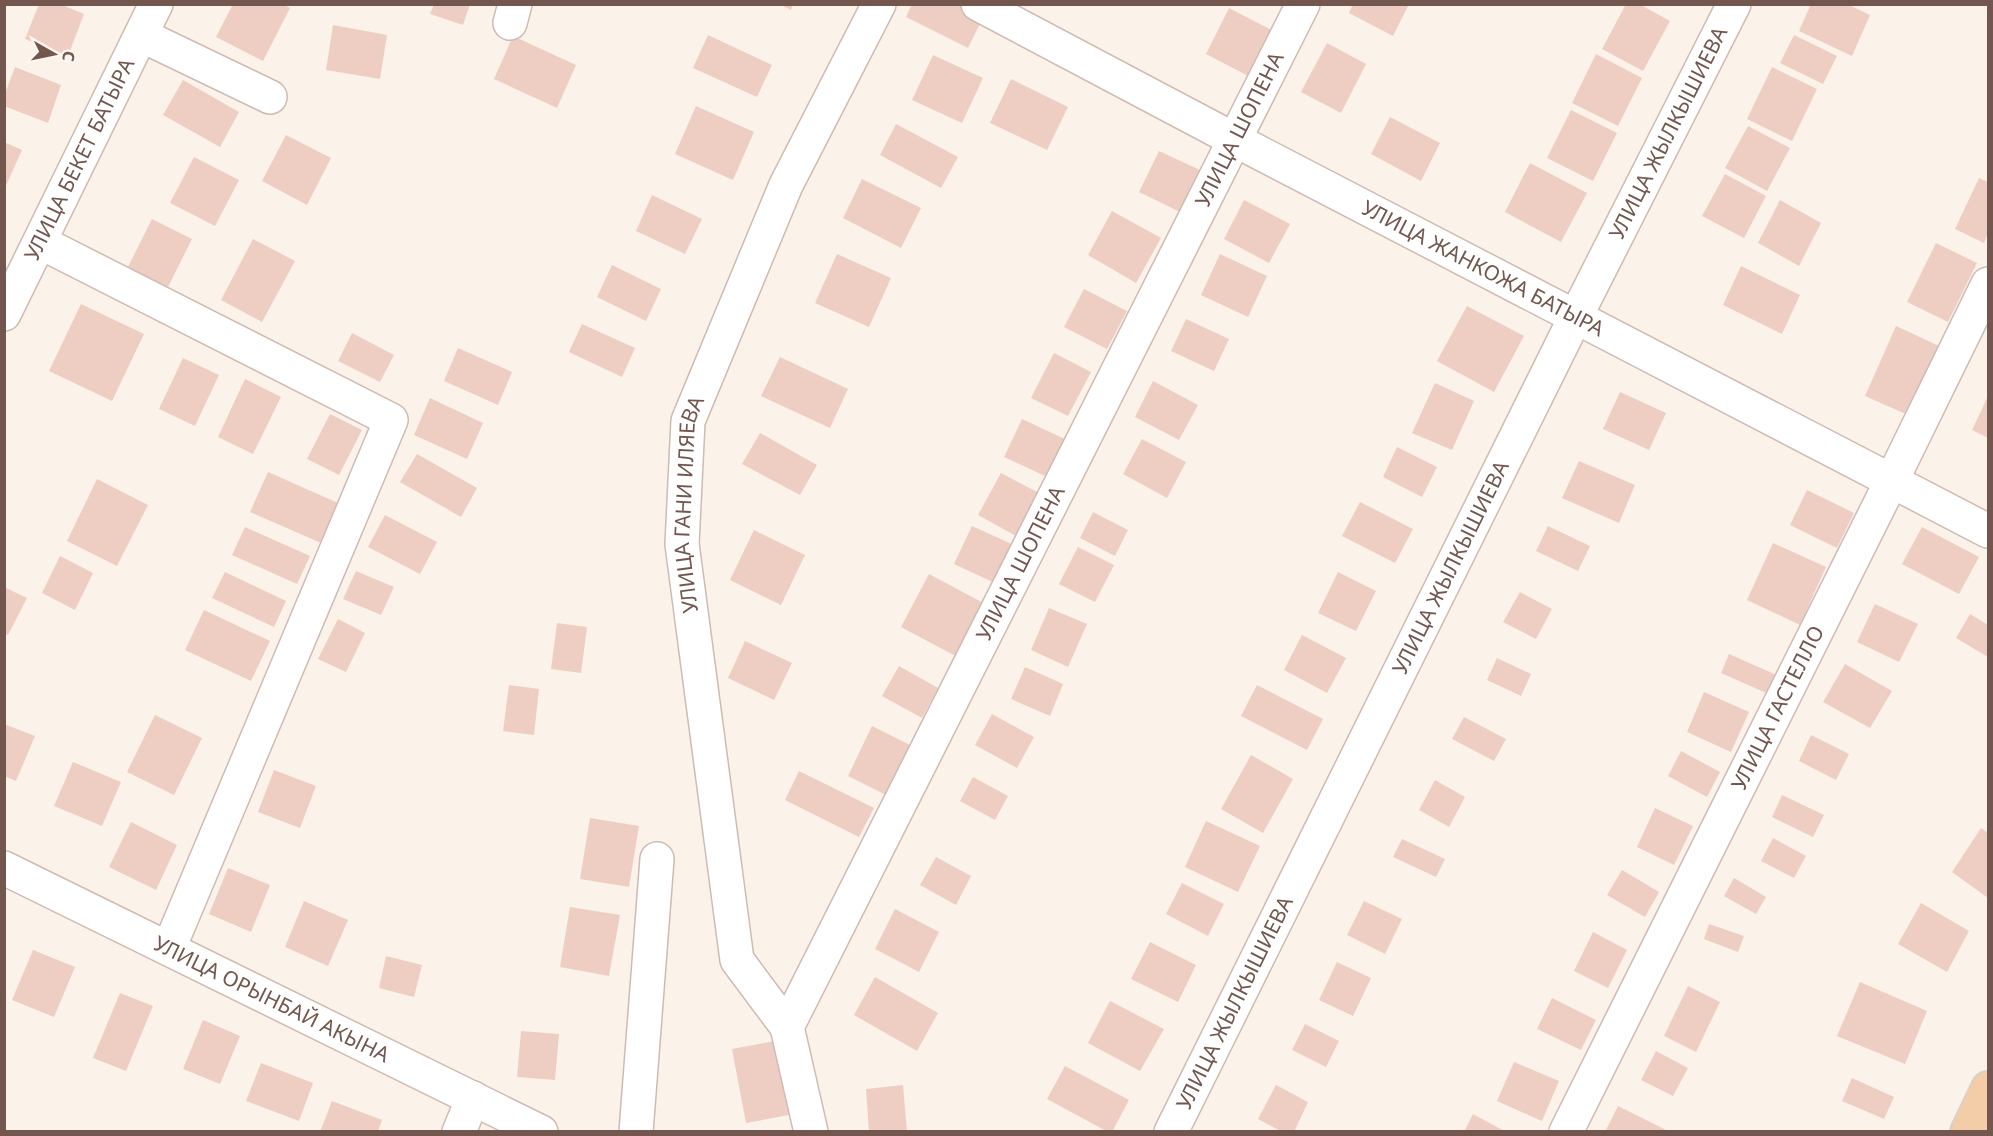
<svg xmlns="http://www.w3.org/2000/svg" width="1993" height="1136" viewBox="0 0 1993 1136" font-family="'Noto Sans',sans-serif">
  <rect width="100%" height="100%" fill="#fbf2e9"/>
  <!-- building -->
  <g fill="#eecec3">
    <polygon points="39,4 60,4 84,14 68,56 25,39"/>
    <polygon points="233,4 283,4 290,8 263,61 216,37"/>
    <polygon points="434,4 470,4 463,25 430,14"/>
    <polygon points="779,4 793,4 791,10"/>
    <polygon points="912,4 957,4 983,18 968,48 906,17"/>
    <polygon points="1353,4 1409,4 1393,36 1349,13"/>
    <polygon points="1626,4 1639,4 1670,21 1643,71 1602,49"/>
    <polygon points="1811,4 1847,4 1870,15 1852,56 1799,31"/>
    <polygon points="1229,8 1279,34 1256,80 1206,54"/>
    <polygon points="333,25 387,35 380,79 326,70"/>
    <polygon points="708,35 772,65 757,97 693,68"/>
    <polygon points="1794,35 1837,56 1823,84 1780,63"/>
    <polygon points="513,36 576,65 557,108 494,79"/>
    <polygon points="1327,43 1366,64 1341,113 1301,92"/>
    <polygon points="1596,54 1642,78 1618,126 1572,103"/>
    <polygon points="933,55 983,78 962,123 912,100"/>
    <polygon points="15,67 61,85 48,123 4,106 4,96"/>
    <polygon points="1772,67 1817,89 1792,141 1747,119"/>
    <polygon points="1011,79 1068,107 1047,150 990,123"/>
    <polygon points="183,80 239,112 220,147 163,115"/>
    <polygon points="696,106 754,132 733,180 675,154"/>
    <polygon points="1571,110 1617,133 1593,181 1547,158"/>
    <polygon points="1390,117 1440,143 1421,181 1371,154"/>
    <polygon points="896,124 958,157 941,188 880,155"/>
    <polygon points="1748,126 1790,148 1767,191 1725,168"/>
    <polygon points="286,135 331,158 307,205 262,181"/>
    <polygon points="4,142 22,150 4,190"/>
    <polygon points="1159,151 1200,170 1180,212 1139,192"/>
    <polygon points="194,157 239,180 215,226 170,203"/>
    <polygon points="1530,163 1587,193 1561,242 1505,212"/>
    <polygon points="1725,174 1766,196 1744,238 1702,216"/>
    <polygon points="1979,178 1988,182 1988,233 1984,243 1955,229"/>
    <polygon points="862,179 921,208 901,248 843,218"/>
    <polygon points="652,195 702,219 685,254 636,231"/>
    <polygon points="1244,200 1290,224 1269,263 1224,239"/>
    <polygon points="1780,200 1821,223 1799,266 1758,243"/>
    <polygon points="1112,211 1161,238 1136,283 1088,255"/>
    <polygon points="152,219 192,239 168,287 128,267"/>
    <polygon points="253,239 295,261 262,322 221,300"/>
    <polygon points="1936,243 1977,263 1948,322 1907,302"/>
    <polygon points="837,254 891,278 869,327 815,303"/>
    <polygon points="1220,254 1267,276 1248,317 1201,295"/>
    <polygon points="612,265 661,289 646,321 597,297"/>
    <polygon points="1741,266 1800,295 1782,334 1723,305"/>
    <polygon points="1084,289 1127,311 1107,349 1064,327"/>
    <polygon points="81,304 144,334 112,401 49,371"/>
    <polygon points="1467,306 1524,336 1494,392 1437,361"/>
    <polygon points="1186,319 1229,339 1214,371 1171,351"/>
    <polygon points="582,324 635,348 622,377 569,352"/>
    <polygon points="1896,326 1939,346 1908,415 1865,396"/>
    <polygon points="352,333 394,355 380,382 338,361"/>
    <polygon points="458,348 512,372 498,405 444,381"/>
    <polygon points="1054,353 1091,372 1068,416 1031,398"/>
    <polygon points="780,357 848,389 830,428 761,396"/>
    <polygon points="183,358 219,375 195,426 159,409"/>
    <polygon points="245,379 281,397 253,454 218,437"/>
    <polygon points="1153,381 1198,405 1179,440 1135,417"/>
    <polygon points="1435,383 1474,401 1452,450 1412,433"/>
    <polygon points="1620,392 1666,413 1649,450 1603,429"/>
    <polygon points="1988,396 1988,438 1972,430"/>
    <polygon points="430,398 483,423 467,459 414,435"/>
    <polygon points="330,414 362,430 339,475 307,459"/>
    <polygon points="1022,419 1065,439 1047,477 1004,457"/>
    <polygon points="760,433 817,465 800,495 742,464"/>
    <polygon points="1142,439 1186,462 1167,498 1123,474"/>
    <polygon points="1397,447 1437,467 1422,497 1383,477"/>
    <polygon points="417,454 477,488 461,517 400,482"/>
    <polygon points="1579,461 1635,485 1619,523 1562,498"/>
    <polygon points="268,472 338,503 321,543 250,512"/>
    <polygon points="1001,473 1039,493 1016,536 978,515"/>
    <polygon points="97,479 148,505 117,566 67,541"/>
    <polygon points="1807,490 1854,513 1837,548 1790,525"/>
    <polygon points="1360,502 1413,529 1395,563 1342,536"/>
    <polygon points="1093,512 1128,530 1115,556 1080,538"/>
    <polygon points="385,515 437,542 420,574 368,547"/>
    <polygon points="972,526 1014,545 997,584 954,564"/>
    <polygon points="1548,526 1590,546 1578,571 1536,551"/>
    <polygon points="245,527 310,556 297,584 232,555"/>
    <polygon points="1922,527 1979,557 1959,594 1902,564"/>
    <polygon points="754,530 805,555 781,605 730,580"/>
    <polygon points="1773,543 1826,567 1800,625 1747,600"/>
    <polygon points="1078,547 1114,565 1095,602 1059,584"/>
    <polygon points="60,556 93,573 75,610 42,593"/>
    <polygon points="356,571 394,587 381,615 343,599"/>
    <polygon points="225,572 286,601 274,627 212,598"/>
    <polygon points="1338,572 1376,591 1356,631 1318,613"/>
    <polygon points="929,574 989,606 961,659 901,627"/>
    <polygon points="4,587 27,598 8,635 4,633"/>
    <polygon points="1520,592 1552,609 1536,639 1503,622"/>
    <polygon points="1875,604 1918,624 1899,662 1857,642"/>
    <polygon points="1049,608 1087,624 1068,667 1031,650"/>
    <polygon points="204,610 270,641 251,681 185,650"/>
    <polygon points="1970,614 1988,625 1988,657 1956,638"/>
    <polygon points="338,619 365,633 346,672 318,659"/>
    <polygon points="557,623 587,627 581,673 551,669"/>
    <polygon points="1302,635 1346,658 1327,693 1284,670"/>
    <polygon points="745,641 792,663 774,700 728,678"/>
    <polygon points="1729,654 1781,677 1773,696 1721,673"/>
    <polygon points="1497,658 1531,674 1521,696 1487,680"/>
    <polygon points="1845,664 1892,691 1870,728 1823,702"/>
    <polygon points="899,666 938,688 922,718 882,696"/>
    <polygon points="1025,667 1063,684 1050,716 1011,699"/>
    <polygon points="509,685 539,689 534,735 503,731"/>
    <polygon points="1257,685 1323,719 1307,750 1241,716"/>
    <polygon points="1704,692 1749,712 1731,752 1687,732"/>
    <polygon points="992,714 1034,737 1017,768 975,745"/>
    <polygon points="155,715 202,738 174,795 127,772"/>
    <polygon points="1464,717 1506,739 1494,761 1452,739"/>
    <polygon points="4,724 35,736 16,781 4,776"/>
    <polygon points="872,726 912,746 888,796 848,776"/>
    <polygon points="1811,735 1849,754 1836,780 1799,761"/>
    <polygon points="1681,751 1720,772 1707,797 1668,776"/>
    <polygon points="1251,755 1293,779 1263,833 1221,809"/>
    <polygon points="73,762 121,782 102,826 54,806"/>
    <polygon points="274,770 316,786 300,828 258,812"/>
    <polygon points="799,771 874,808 859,837 785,800"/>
    <polygon points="973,777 1008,796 995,820 960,801"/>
    <polygon points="1435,780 1465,797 1449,827 1419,810"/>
    <polygon points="1782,795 1824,815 1813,837 1772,817"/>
    <polygon points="1655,808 1693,826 1674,865 1637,847"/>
    <polygon points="590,818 639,826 629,887 580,879"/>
    <polygon points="1206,821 1260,846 1238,892 1185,867"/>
    <polygon points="131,822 177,845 156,890 109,867"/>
    <polygon points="1981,828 1988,833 1988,898 1952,872"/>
    <polygon points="1773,838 1806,856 1794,878 1761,861"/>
    <polygon points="1402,839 1445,859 1436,877 1393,857"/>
    <polygon points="936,857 971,876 956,905 920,885"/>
    <polygon points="228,868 270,885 251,932 209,914"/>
    <polygon points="1622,870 1659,892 1645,917 1607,895"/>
    <polygon points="1734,878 1766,897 1756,914 1724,896"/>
    <polygon points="1182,883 1224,904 1208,936 1166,914"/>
    <polygon points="304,901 348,920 328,966 285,947"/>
    <polygon points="1364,901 1402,919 1385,954 1347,935"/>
    <polygon points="1921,903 1969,931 1947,972 1898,944"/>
    <polygon points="570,907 620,915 609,976 560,967"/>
    <polygon points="895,909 939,932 919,972 875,949"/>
    <polygon points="1709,924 1744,936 1738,952 1704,939"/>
    <polygon points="1593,932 1627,950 1608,988 1574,971"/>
    <polygon points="1150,942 1196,965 1178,1002 1131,979"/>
    <polygon points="33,950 75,967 54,1017 12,1000"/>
    <polygon points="386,956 422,965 414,997 379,988"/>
    <polygon points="1337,962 1371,978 1353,1016 1319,1000"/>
    <polygon points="875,977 938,1013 917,1051 854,1015"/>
    <polygon points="1860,982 1927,1011 1905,1064 1837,1036"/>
    <polygon points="1688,986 1720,1002 1696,1052 1664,1036"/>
    <polygon points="120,993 153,1006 126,1071 93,1058"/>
    <polygon points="1552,998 1596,1020 1581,1050 1537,1029"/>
    <polygon points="1110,1001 1164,1029 1140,1071 1088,1043"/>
    <polygon points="203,1020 240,1036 220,1084 183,1069"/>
    <polygon points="1305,1024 1339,1041 1326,1067 1292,1050"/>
    <polygon points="521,1031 559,1034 555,1080 517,1077"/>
    <polygon points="780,1040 794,1114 746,1123 732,1049"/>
    <polygon points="1656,1051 1688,1068 1673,1096 1641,1080"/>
    <polygon points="1514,1062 1559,1081 1542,1121 1497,1101"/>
    <polygon points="261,1063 313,1083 299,1121 246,1101"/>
    <polygon points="1065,1066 1129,1100 1112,1132 1108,1132 1047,1099"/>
    <polygon points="1852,1078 1894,1097 1884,1119 1842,1101"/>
    <polygon points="903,1085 907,1131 869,1132 866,1089"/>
    <polygon points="1276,1085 1308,1102 1294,1132 1282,1132 1258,1119"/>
    <polygon points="332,1101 382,1120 378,1132 320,1132"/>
    <polygon points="1618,1106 1670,1132 1605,1132"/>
    <polygon points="1473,1114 1506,1132 1464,1132"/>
  </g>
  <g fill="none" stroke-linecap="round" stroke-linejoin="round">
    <defs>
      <g id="minor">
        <path id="s1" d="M978,4L1235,140L1988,531"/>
        <polyline points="510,23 515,4"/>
        <polyline points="141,35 270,97"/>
        <polyline points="40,242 391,420 169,948"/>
        <path id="s2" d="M4,314L156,4"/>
        <path id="s3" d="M4,868L541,1132"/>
        <path id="s4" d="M787,1027L737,960L682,544L688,421L786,185L879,4"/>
        <polyline points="459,1132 473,1098"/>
        <polyline points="636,1132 657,859"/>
        <path id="s5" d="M811,1132L787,1027L1303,4"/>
        <path id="s6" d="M1171,1132L1576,316L1734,4"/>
        <path id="s7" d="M1566,1132L1891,482L1988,284"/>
      </g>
      <polyline id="major" points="1967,1132 1988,1088"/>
    </defs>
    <!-- minor casing -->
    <use href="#minor" stroke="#cebbb3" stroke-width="36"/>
    <!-- major casing -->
    <use href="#major" stroke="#d8d0ce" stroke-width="36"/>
    <!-- minor -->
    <use href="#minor" stroke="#fff" stroke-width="33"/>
    <!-- major -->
    <use href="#major" stroke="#f3cda8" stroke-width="33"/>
  </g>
  <g text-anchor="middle" stroke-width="6" stroke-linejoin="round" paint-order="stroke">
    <!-- street labels -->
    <g font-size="21" fill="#73574f" stroke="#fef6f0">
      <text dy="7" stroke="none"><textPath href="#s5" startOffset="1113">УЛИЦА ШОПЕНА</textPath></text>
      <text dy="7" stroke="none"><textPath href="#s6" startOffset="1116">УЛИЦА ЖЫЛКЫШИЕВА</textPath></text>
      <text dy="7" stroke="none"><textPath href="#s2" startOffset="172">УЛИЦА БЕКЕТ БАТЫРА</textPath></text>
      <text dy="7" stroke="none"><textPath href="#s1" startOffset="570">УЛИЦА ЖАНКОЖА БАТЫРА</textPath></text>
      <text dy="7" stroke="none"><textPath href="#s4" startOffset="543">УЛИЦА ГАНИ ИЛЯЕВА</textPath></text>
      <text dy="7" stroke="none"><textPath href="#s5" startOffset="627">УЛИЦА ШОПЕНА</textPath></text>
      <text dy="7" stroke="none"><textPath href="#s6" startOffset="630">УЛИЦА ЖЫЛКЫШИЕВА</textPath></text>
      <text dy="7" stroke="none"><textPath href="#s7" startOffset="474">УЛИЦА ГАСТЕЛЛО</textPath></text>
      <text dy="7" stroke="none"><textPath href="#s3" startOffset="298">УЛИЦА ОРЫНБАЙ АКЫНА</textPath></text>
      <text dy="7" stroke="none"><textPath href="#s6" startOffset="144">УЛИЦА ЖЫЛКЫШИЕВА</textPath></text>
    </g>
  </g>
  <!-- border -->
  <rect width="1993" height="1136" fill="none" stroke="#73574f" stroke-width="12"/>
  <!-- north arrow -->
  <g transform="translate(54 54) rotate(99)" stroke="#fef6f0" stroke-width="4.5" paint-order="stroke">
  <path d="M0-4.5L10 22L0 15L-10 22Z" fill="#73574f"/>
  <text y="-9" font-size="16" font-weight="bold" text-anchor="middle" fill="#73574f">С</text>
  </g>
</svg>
